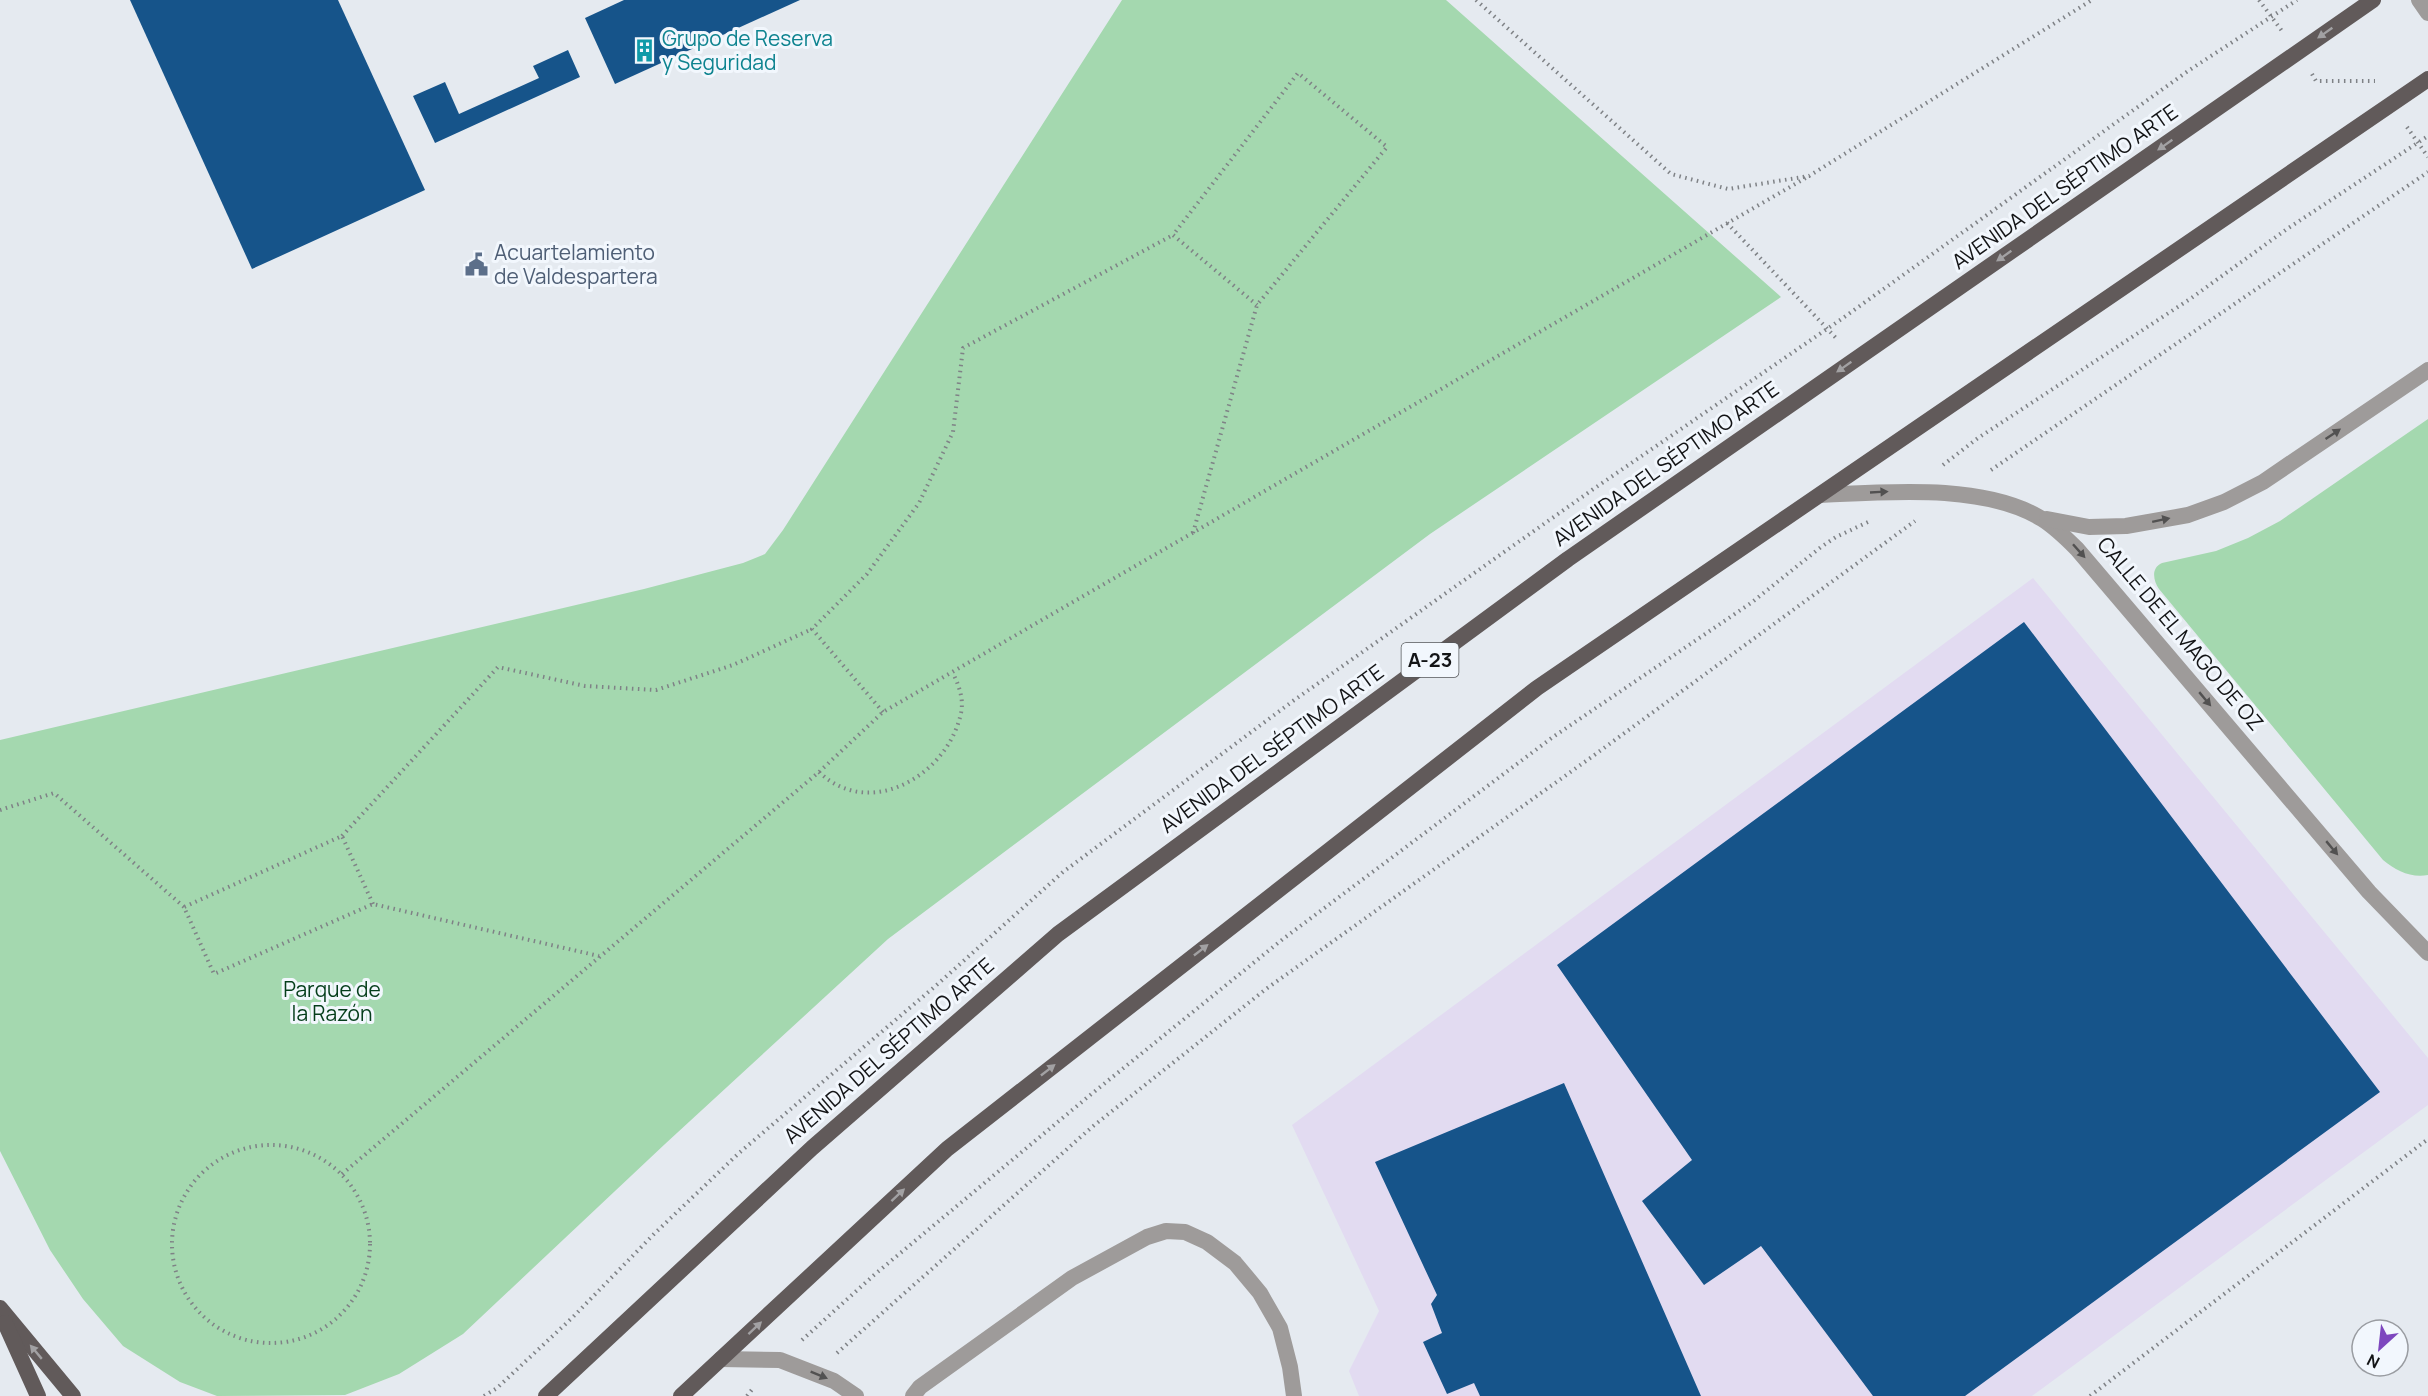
<svg xmlns="http://www.w3.org/2000/svg" width="2428" height="1396" viewBox="0 0 2428 1396" font-family="Manrope,sans-serif">
  <rect width="100%" height="100%" fill="#e5eaf0"/>
  <!-- industrial -->
  <polygon fill="#e2dbf1" points="2033,578 2428,1058 2428,1105 2032,1396 1359,1396 1349,1371 1379,1311 1292,1125"/>
  <!-- green -->
  <g fill="#a4d8af">
    <polygon points="1122,0 1446,0 1781,297 1430,534 888,939 665,1144 463,1334 399,1374 345,1395 217,1396 180,1382 123,1346 83,1299 50,1250 0,1151 0,740 644,589 743,563 765,554 783,530"/>
    <path d="M2428,419V875C2411,878 2396,871 2383,860L2159,589C2153,580 2151,568 2162,563L2216,551L2248,538L2280,521Z"/>
  </g>
  <!-- building -->
  <g fill="#16548a">
    <polygon points="130,0 338,0 425,190 252,269"/>
    <polygon points="624,0 800,0 615,84 585,18"/>
    <polygon points="568,50 580,77 435,143 413,96 445,82 459,114 539,78 533,66"/>
    <polygon points="2024,622 2380,1092 1965,1396 1873,1396 1761,1246 1704,1285 1642,1201 1692,1160 1557,965"/>
    <polygon points="1564,1083 1701,1396 1480,1396 1474,1383 1447,1394 1423,1342 1442,1333 1431,1304 1437,1295 1375,1162"/>
  </g>
  <g fill="none" stroke-linecap="round" stroke-linejoin="round">
    <!-- path -->
    <g stroke="#7f8286" stroke-width="4" stroke-dasharray="1.5 4.5" stroke-linecap="butt">
      <polyline points="1476,0 1671,174 1728,189 1809,176 2092,0"/>
      <polyline points="2259,0 2282,31"/>
      <polyline points="2312,74 2316,81 2375,81"/>
      <polyline points="2407,127 2428,157"/>
      <polyline points="1727,223 1836,338"/>
      <polyline points="1943,465 1978,438 2190,299 2287,229 2428,136"/>
      <polyline points="1991,470 2428,172"/>
      <polyline points="1193,533 1257,305 1387,147 1298,73 1173,235 1257,305"/>
      <polyline points="883,712 812,629 867,574 919,503 953,432 963,348 1173,235"/>
      <path d="M819,772C870,821 948,775 961,713C964,699 959,686 953,673"/>
      <polyline points="0,810 54,793 184,907"/>
      <polyline points="342,836 498,667 585,686 656,690 733,665 812,629"/>
      <polyline points="373,904 342,836 184,907 214,974 373,904 599,956"/>
      <circle cx="271" cy="1244" r="99"/>
      <polyline points="342,1174 819,772 883,712 1809,176"/>
      <polyline points="802,1340 874,1275 1089,1096 1283,939 1553,737 1751,603 1821,547 1836,537 1868,522"/>
      <polyline points="837,1353 1092,1127 1266,989 1593,756 1915,521"/>
      <polyline points="484,1396 497,1388 573,1317 654,1234 739,1153 939,983 1063,872 1293,701 1592,490 1843,318 2188,71 2297,0"/>
      <polyline points="747,1396 754,1387"/>
      <polyline points="2090,1396 2428,1139"/>
    </g>
    <!-- service -->
    <g stroke="#9e9b9a" stroke-width="16">
      <polyline points="721,1359 780,1360 834,1381 856,1396"/>
      <polyline points="913,1396 920,1387 1072,1278 1147,1237 1166,1231 1185,1232 1207,1242 1235,1263 1260,1293 1280,1328 1290,1367 1294,1396"/>
    </g>
    <!-- minor -->
    <g stroke="#9e9b9a" stroke-width="16">
      <polyline points="2419,0 2428,13"/>
      <path d="M1821,495C1886,492 1984,483 2042,519C2055,527 2066,538 2077,549L2369,892L2428,953"/>
      <polyline points="2047,519 2089,527 2126,526 2188,515 2224,502 2263,482 2428,370"/>
    </g>
    <!-- primary -->
    <g stroke="#615a5a" stroke-width="16">
      <polyline points="0,1308 73,1396"/>
      <polyline points="5,1323 38,1396"/>
      <polyline points="546,1396 812,1148 1058,934 1568,559 2373,0"/>
      <polyline points="681,1396 947,1149 1537,688 2428,79"/>
    </g>
  </g>
  <!-- one-way arrows -->
  <defs><path id="oneway-solid" d="M-6-.8H1V-3.2L6.5 0L1 3.2V.8H-6Z" transform="scale(1.5)"/></defs>
  <g fill="#a2a1a3">
    <use href="#oneway-solid" transform="translate(2325 33) rotate(145)"/>
    <use href="#oneway-solid" transform="translate(2165 145) rotate(145)"/>
    <use href="#oneway-solid" transform="translate(2004 256) rotate(145)"/>
    <use href="#oneway-solid" transform="translate(1844 367) rotate(145)"/>
    <use href="#oneway-solid" transform="translate(1201 950) rotate(-38)"/>
    <use href="#oneway-solid" transform="translate(1048 1070) rotate(-38)"/>
    <use href="#oneway-solid" transform="translate(898 1195) rotate(-43)"/>
    <use href="#oneway-solid" transform="translate(755 1328) rotate(-43)"/>
    <use href="#oneway-solid" transform="translate(36 1352) rotate(-130)"/>
  </g>
  <g fill="#525151">
    <use href="#oneway-solid" transform="translate(2333 434) rotate(-34)"/>
    <use href="#oneway-solid" transform="translate(1879 492) rotate(-3)"/>
    <use href="#oneway-solid" transform="translate(2161 520) rotate(-12)"/>
    <use href="#oneway-solid" transform="translate(2079 551) rotate(48)"/>
    <use href="#oneway-solid" transform="translate(2205 699) rotate(50)"/>
    <use href="#oneway-solid" transform="translate(2332 848) rotate(50)"/>
    <use href="#oneway-solid" transform="translate(819 1375) rotate(22)"/>
  </g>
  <!-- icons -->
  <defs>
    <symbol id="building-bare" viewBox="-9 -9 18 18"><path d="M-4-6H4V6H1V3H-1V6H-4ZM-2.5-4.3h1.7v1.8h-1.7ZM.8-4.3h1.7v1.8H.8ZM-2.5-1h1.7V.8h-1.7ZM.8-1h1.7V.8H.8Z" fill="#0f9aa8" stroke="#f2f7fd" stroke-width="2.5" paint-order="stroke"/></symbol>
    <symbol id="civic-bare" viewBox="-9 -9 18 18"><path d="M-.6-6.5H3V-4.5H.6V-3L4-1V1h2V6H-6V1h2V-1L-.6-3ZM-1.2 2.5V6h2.4V2.5Z" fill="#5c6f8a" stroke="#f2f7fd" stroke-width="2.5" paint-order="stroke"/></symbol>
  </defs>
  <g fill-rule="evenodd">
    <use href="#building-bare" x="628" y="34" width="33" height="33"/>
    <use href="#civic-bare" x="460" y="248" width="33" height="33"/>
  </g>
  <g text-anchor="middle" stroke-width="6" stroke-linejoin="round" paint-order="stroke">
    <!-- shield labels -->
    <rect fill="#f2f7fd" stroke="#56585b" stroke-width="1.5" x="1401.5" y="643" width="57" height="34" rx="4.5"/>
    <g font-size="20" font-weight="bold" fill="#131416">
      <text x="1430" y="667">A-23</text>
    </g>
    <!-- culture labels -->
    <g font-size="21" fill="#0d838f" stroke="#f2f7fd" text-anchor="start">
      <text x="662" y="46">Grupo de Reserva<tspan x="662" dy="24">y Seguridad</tspan></text>
    </g>
    <!-- street labels -->
    <g font-size="21" fill="#131416" stroke="#f2f7fd">
      <text transform="translate(2065 187) rotate(-35)" y="7">AVENIDA DEL SÉPTIMO ARTE</text>
      <text transform="translate(1666 464) rotate(-35)" y="7">AVENIDA DEL SÉPTIMO ARTE</text>
      <text transform="translate(2180 634) rotate(50)" y="7">CALLE DE EL MAGO DE OZ</text>
      <text transform="translate(1272 749) rotate(-36)" y="7">AVENIDA DEL SÉPTIMO ARTE</text>
      <text transform="translate(889 1051) rotate(-41)" y="7">AVENIDA DEL SÉPTIMO ARTE</text>
    </g>
    <!-- service labels -->
    <g font-size="21" fill="#4e5e75" stroke="#f2f7fd" text-anchor="start">
      <text x="494" y="260">Acuartelamiento<tspan x="494" dy="24">de Valdespartera</tspan></text>
    </g>
    <!-- park labels -->
    <g font-size="21" fill="#053e1b" stroke="#f2f7fd">
      <text x="332" y="997">Parque de<tspan x="332" dy="24">la Razón</tspan></text>
    </g>
  </g>
  <!-- north arrow -->
  <g transform="translate(2380 1348) rotate(207)"><circle r="28" fill="#f2f7fd" stroke="#999ca1" stroke-width="1.5"/>
  <path d="M0-4.5L10 22L0 15L-10 22Z" fill="#7d47be"/>
  <text y="-9" font-size="16" font-weight="bold" text-anchor="middle" fill="#131416">N</text>
  </g>
</svg>
